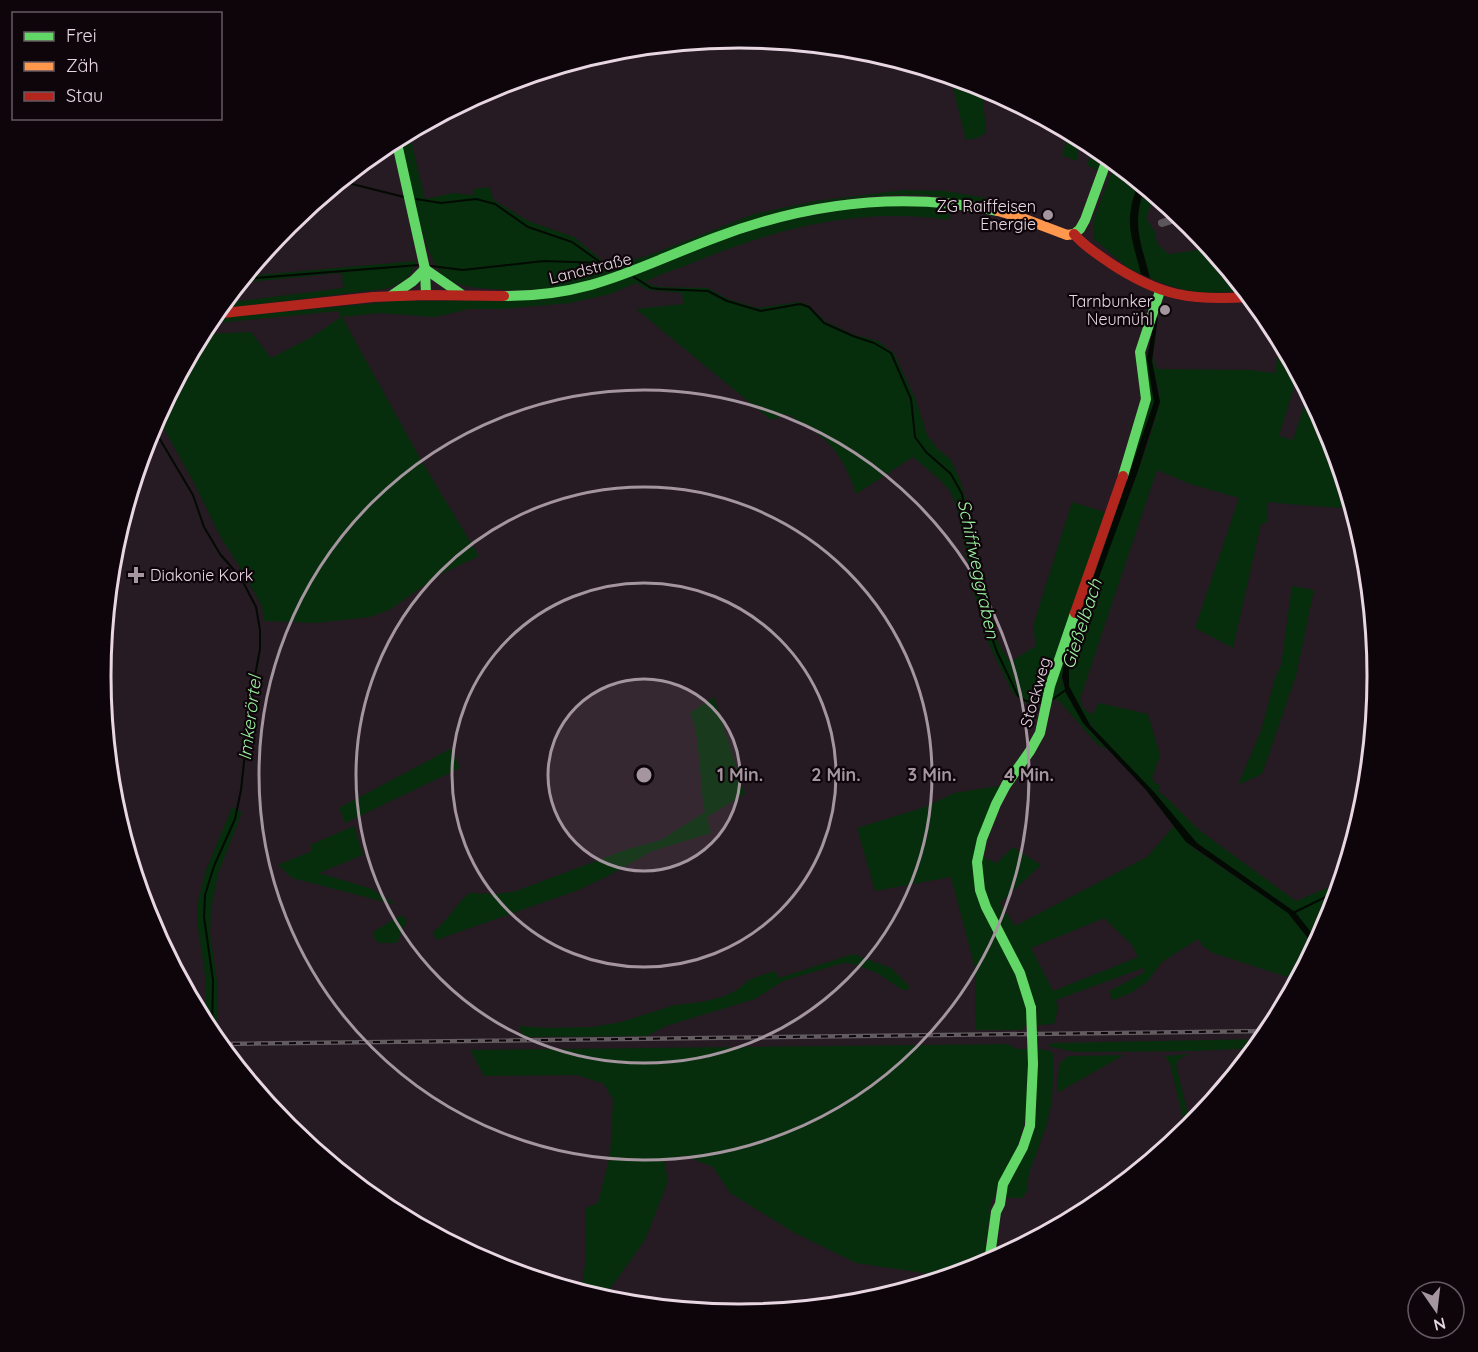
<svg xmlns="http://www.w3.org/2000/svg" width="1478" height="1352" viewBox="0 0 1478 1352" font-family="Quicksand,sans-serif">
  <rect width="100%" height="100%" fill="#261a23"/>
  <!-- green -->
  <g fill="#062e0c" fill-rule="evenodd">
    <polygon points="973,83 982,86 986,132 978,138 966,140 952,84"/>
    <path d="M409,132L425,199L453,193L473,195V189L489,187L494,200L528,221L574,237L603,261L609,264L618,263L647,256L754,214L815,201L904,190L945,191L986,198L985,205C969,202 952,198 936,196C893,192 838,199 796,208C728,223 674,254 609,276C572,289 532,292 493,289C477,288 458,287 445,277C422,259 408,168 401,136Z"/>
    <polygon points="1069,132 1079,138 1077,161 1062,155"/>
    <polygon points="1093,145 1104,153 1097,170 1087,165"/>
    <path d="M1115,163L1139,182C1124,220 1132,236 1141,274L1128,268L1094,239V219Z"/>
    <path d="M1145,187L1155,195L1146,218L1155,232L1157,243L1168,254L1198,250V242L1204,241L1245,290C1206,295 1186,294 1150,278C1141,242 1131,224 1145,187Z"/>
    <path d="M934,205L950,209V220C858,207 777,228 692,263C677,269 660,274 645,282L658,287L708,288L728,299L758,308L798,302L807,304L825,321L852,334L878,341L894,353L917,403L927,435L938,449L951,460L960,480L966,500L988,610L999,644L1010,662L1036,646L1033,626L1072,502L1111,514L1145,419L1144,355H1147L1154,402L1079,618L1062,677L1066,693L1083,723L1108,750L1098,745L1059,701L1053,699L1035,706L1023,702L1012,692L986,638L972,585L957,507L950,491L940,480L913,457L856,494C842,450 826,436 787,414L771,420L636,309L683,304L682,293L648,290L636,283L610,294L570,303L502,309H469L435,317L380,313L342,317L421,460L479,556L441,574L389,610L370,617L316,623L264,621L262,607L245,575L221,538L194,483L157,416L202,334L251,332L271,358L310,338L341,317L338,311L207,324L210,319L397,301L534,300L773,223L841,210L879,206Z"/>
    <path d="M416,261C412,278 400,285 384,289L218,309L223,303L343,288L342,273L239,283L246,276Z"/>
    <path d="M1279,345H1283L1298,374L1279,436L1293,440L1308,393L1329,432L1352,508C1324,507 1296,505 1268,502L1267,522L1261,524L1233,648L1195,628L1239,498L1190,484L1157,470L1080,699L1083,708L1092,715L1099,703L1148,714L1160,755L1152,778L1155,783L1160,785L1158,791L1169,800L1199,830L1296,901L1341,882L1329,921L1318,941L1295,912L1197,843C1182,828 1170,810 1156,794C1133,769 1075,718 1069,686C1065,667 1075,646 1081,628C1104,553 1139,482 1159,405C1163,390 1151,373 1152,356L1157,369L1250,370L1275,373Z"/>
    <polygon points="1292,586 1314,590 1296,676 1262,774 1238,785 1261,731 1275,678 1281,665"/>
    <path d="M714,697L745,794L707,817L711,833L652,851L610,875L576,891L436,940L433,932C448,921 455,905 469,893L496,894L516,891L628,849L661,840L705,812C699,786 701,734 690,713Z"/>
    <polygon points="452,748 460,768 345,823 339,808"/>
    <path d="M1005,785L977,855L997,863L1013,847L1041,865L1000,903L1015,926L1147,857L1174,826L1186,842L1193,848L1288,913L1315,947L1297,980L1213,953L1203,946L1198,939L1162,962L1148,981L1131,993L1113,1000L1109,991L1145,972L1143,968L1056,1000L1058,1009L1054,1024L1024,1026L1022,1030H976L975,968L951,877L875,891L857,828L925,807L954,793ZM1104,918L1132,945L1138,957L1053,991L1031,948Z"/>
    <polygon points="232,807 242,812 218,874 211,909 210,934 218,987 216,1040 205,1026 206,982 197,921 198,901 206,870"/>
    <polygon points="354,826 363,855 319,873 372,889 397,905 292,878 278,865 312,851 310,845"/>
    <polygon points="401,915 407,920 397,943 379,943 373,937 373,932"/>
    <polygon points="853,954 891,968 909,986 909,989 903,990 898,987 877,973 854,964 843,963 783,981 755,999 666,1026 647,1036 521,1037 520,1026 549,1028 593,1027 621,1022 675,1005 702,1002 725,996 737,990 750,979 775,971 779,978"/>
    <polygon points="1263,1039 1256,1048 1194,1051 1075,1052 1048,1046 1051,1043"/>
    <polygon points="1008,1044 1017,1049 1028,1049 1029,1105 1017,1148 991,1203 983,1266 943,1278 931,1274 856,1263 793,1232 730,1193 713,1167 685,1156 664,1159 668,1181 645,1240 610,1289 605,1299 581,1292 586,1257 585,1208 598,1203 610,1155 613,1100 604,1084 577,1075 484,1076 470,1050"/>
    <polygon points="1040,1049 1050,1051 1054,1055 1052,1102 1046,1127 1029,1173 1027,1191 1022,1198 1006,1198 1004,1192 1024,1150 1034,1050"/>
    <polygon points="1191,1054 1181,1058 1176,1064 1191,1127 1186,1131 1170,1064 1165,1056"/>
    <polygon points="1124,1055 1057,1093 1059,1064 1068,1056"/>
  </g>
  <!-- water -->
  <g fill="#030a03">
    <path d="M1139,182L1145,187C1131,224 1141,242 1150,278L1141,274C1131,235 1123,221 1139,182Z"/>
    <polygon points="1155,317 1158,317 1152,361 1160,402 1138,471 1083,621 1069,667 1069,686 1090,725 1154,792 1197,843 1295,912 1318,941 1315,947 1288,913 1186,842 1146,790 1083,723 1066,693 1062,677 1064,663 1154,402 1147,358"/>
  </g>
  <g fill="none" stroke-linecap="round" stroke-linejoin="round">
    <!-- stream -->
    <g stroke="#030a03" stroke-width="2">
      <polyline points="340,181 404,197"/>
      <polyline points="416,199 441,203 476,199 495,204 528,227 572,242 600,262"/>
      <polyline points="431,266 463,270 544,261 603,263 624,271"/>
      <polyline points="634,277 651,288 659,289 708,291 727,301 761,311 800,304 809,307 824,323 853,336 874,343 891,353 911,399 915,437 926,452 951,474 962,494 986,621 997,652 1018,696 1026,701 1041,703"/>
      <polyline points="243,279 419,265"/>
      <polyline points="152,426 193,495 204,527 220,554 241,578 256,607 260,630 260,649 251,697 241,790 235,819 214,866 205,895 204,917 213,980 212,1033"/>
      <polyline points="1053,699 1067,689"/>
      <polyline points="1295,912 1338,891"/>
    </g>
    <!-- street -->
    <polyline stroke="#5c565a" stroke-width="8" points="1162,223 1181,217"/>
    <!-- fast -->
    <g stroke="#63d668" stroke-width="10">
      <polyline points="396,139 425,269 426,295"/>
      <polyline points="1074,234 1080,229 1085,220 1108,157"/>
      <polyline points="425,269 461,294"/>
      <polyline points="391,296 413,281 425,269"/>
      <path d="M504,296C591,297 639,266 717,237C807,203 902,191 998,211"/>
      <polyline points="1123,476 1146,399 1140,352 1160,291"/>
      <polyline points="1031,1008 1020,973 986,907 980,890 977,862 982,839 996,804 1006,785 1030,751 1040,733 1050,686 1075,613"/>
      <polyline points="989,1263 996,1212 1000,1204 1003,1184 1023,1147 1030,1126 1033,1064"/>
    </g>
    <!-- slow -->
    <polyline stroke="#ff974d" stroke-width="10" points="998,211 1022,218 1067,235 1074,234"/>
    <!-- jam -->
    <g stroke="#b3261e" stroke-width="10">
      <path d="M1074,234C1084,246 1097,254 1110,263C1160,296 1191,301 1250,297"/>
      <polyline points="214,314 373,297 426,295 504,296"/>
      <polyline points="1075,613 1123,476"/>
    </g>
    <defs>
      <polyline id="rail" points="219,1044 1270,1031"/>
    </defs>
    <!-- rail casing -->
    <use href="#rail" stroke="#625b5f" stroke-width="4.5"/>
    <!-- rail -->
    <use href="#rail" stroke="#0e050b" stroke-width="2" stroke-dasharray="7" stroke-linecap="butt"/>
    <!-- fast-bridge -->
    <polyline stroke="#63d668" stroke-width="10" points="1031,1008 1033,1064"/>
  </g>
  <!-- distance rings -->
  <circle cx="644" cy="775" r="96" fill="#a4959f" fill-opacity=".12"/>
  <g fill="none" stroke="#a4959f" stroke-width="3">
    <circle cx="644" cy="775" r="96"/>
    <circle cx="644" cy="775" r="192"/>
    <circle cx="644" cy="775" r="288"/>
    <circle cx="644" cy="775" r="385"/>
  </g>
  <!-- markers -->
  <g fill="#a4959f" stroke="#0e050b" stroke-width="2">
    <circle cx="1048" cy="215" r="6"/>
    <circle cx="1165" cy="310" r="6"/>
    <path d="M133 566h6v6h6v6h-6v6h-6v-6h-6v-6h6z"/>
  </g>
  <g text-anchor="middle" stroke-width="4.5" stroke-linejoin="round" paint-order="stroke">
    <!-- poi labels -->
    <g font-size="16" fill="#e8d7e2" stroke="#0e050b" text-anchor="end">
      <text x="1036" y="212">ZG Raiffeisen<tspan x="1036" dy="18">Energie</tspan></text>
      <text x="1153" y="307">Tarnbunker<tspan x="1153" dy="18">Neumühl</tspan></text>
      <text x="150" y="581" text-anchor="start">Diakonie Kork</text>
    </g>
    <!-- street labels -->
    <g font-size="16" fill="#e8d7e2" stroke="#0e050b">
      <text transform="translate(590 268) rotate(-14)" y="6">Landstraße</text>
      <text transform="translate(1035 692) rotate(-74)" y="6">Stockweg</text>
    </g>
    <!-- water labels -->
    <g font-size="18" font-style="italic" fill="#9af29e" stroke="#0e050b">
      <text transform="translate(978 569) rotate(78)" y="6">Schiffweggraben</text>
      <text transform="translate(1082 624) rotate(-72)" y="6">Gießelbach</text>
      <text transform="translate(250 718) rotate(-83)" y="6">Imkerörtel</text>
    </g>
  </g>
  <!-- crop -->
  <path d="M0 0H1478V1352H0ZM111 676a628 628 0 1 1 1256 0a628 628 0 1 1-1256 0Z" fill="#0e050b" fill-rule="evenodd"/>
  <path fill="none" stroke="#e8d7e2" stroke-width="3" d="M111 676a628 628 0 1 1 1256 0a628 628 0 1 1-1256 0Z"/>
  <circle cx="644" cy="775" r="9" fill="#a4959f" stroke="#0e050b" stroke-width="3"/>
  <g font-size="18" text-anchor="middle" font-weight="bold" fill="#a4959f" stroke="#0e050b" stroke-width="4.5" stroke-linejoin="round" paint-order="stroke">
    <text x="740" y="781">1 Min.</text>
    <text x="836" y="781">2 Min.</text>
    <text x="932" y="781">3 Min.</text>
    <text x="1029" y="781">4 Min.</text>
  </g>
  <!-- legend -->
  <rect x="12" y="12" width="210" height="108" fill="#0e050b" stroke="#655961" stroke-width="1.5"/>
  <rect x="24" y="32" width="30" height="9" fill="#63d668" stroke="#655961" stroke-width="1.5"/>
  <text x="66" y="42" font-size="18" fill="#e8d7e2">Frei</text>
  <rect x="24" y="62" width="30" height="9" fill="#ff974d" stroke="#655961" stroke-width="1.5"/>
  <text x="66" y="72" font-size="18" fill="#e8d7e2">Zäh</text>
  <rect x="24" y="92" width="30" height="9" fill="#b3261e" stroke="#655961" stroke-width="1.5"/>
  <text x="66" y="102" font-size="18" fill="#e8d7e2">Stau</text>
  <!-- north arrow -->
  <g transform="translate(1436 1310) rotate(166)"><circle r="28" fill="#0e050b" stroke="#655961" stroke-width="1.5"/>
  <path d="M0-4.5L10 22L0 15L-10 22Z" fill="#a4959f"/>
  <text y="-9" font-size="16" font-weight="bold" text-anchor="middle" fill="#e8d7e2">N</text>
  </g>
</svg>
